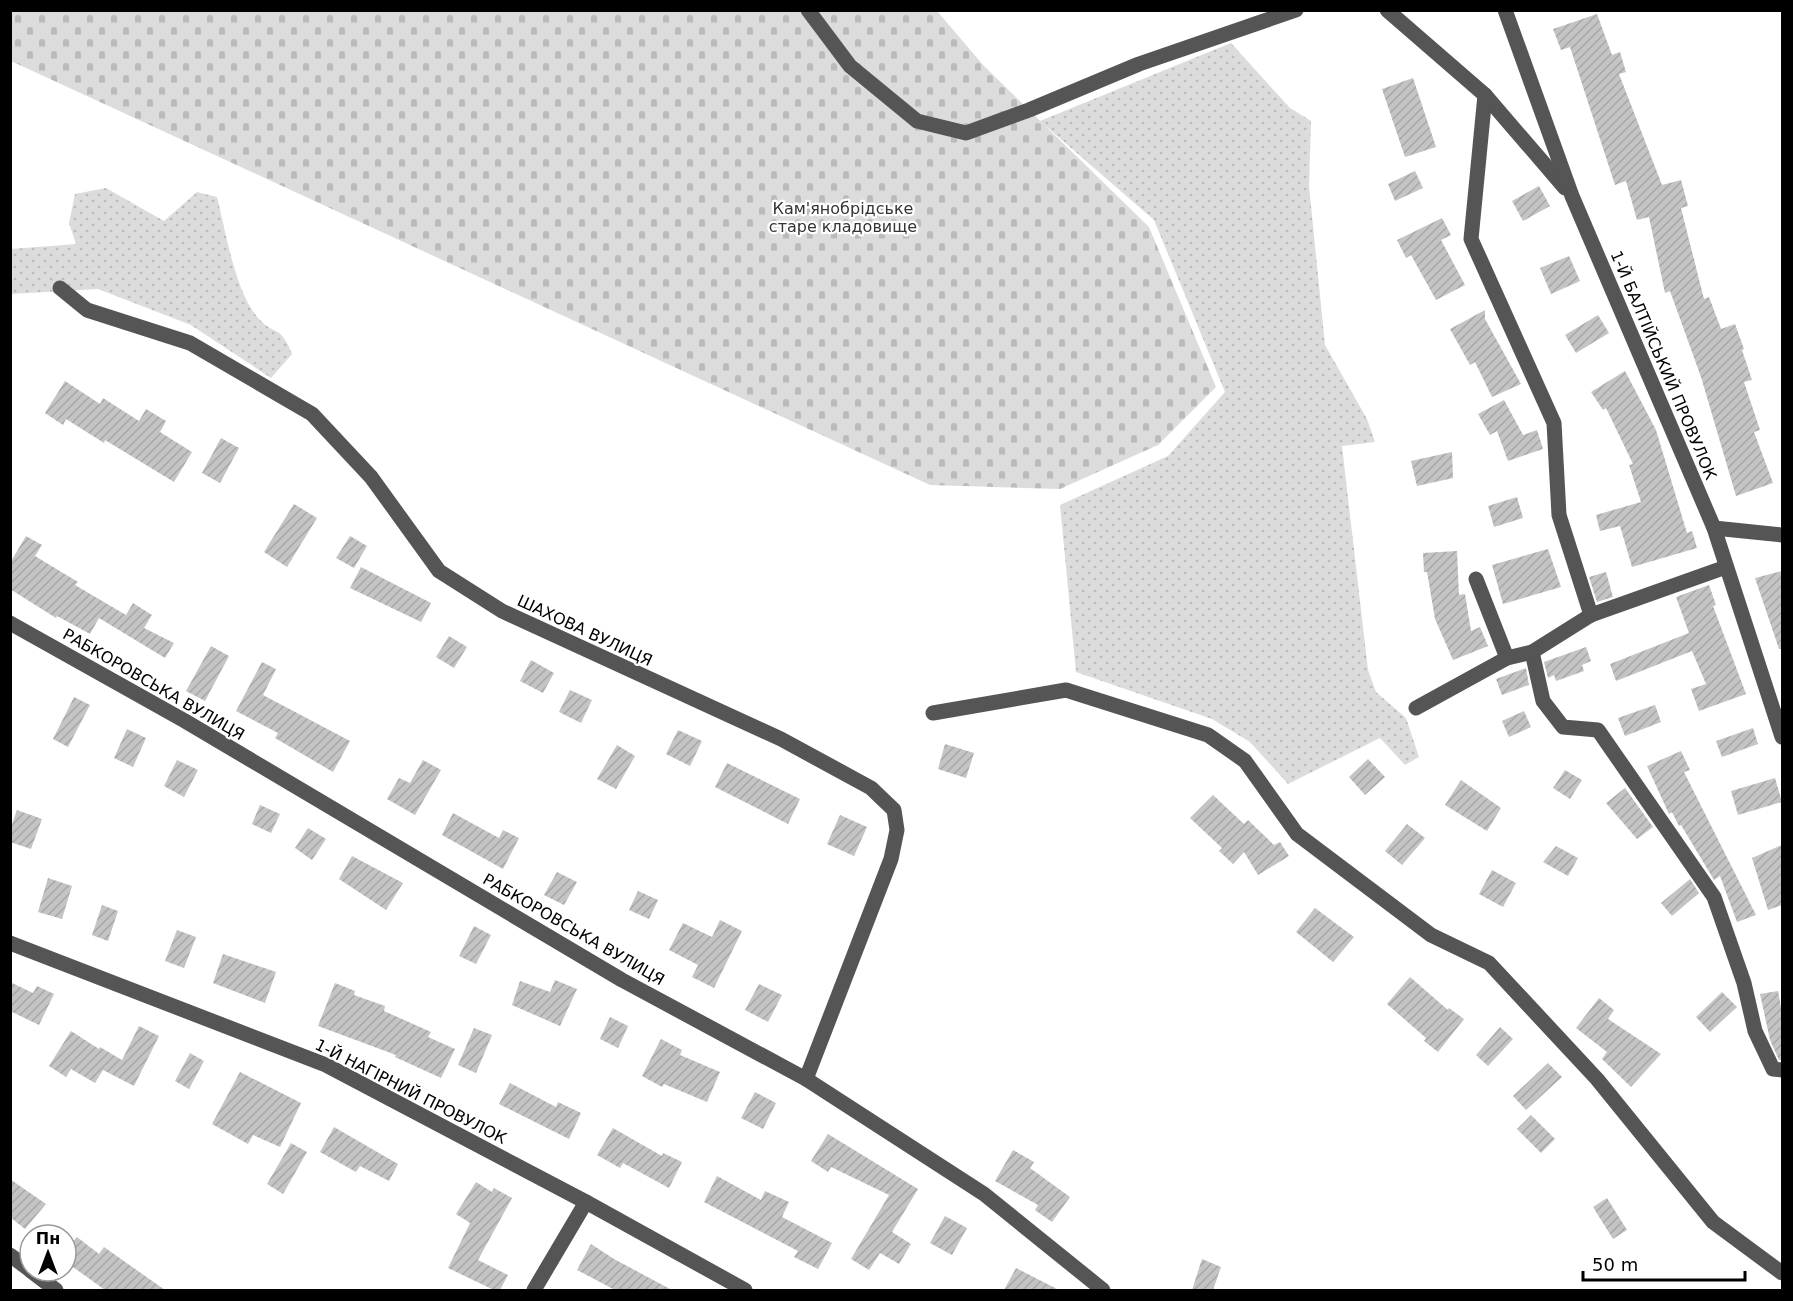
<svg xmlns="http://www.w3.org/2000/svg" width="1793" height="1301" viewBox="0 0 1793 1301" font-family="'DejaVu Sans',sans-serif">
  <defs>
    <pattern id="grass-dots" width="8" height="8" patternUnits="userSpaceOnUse" patternTransform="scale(1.5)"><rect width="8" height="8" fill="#dcdcdc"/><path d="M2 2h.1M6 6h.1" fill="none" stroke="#bbb" stroke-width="1.8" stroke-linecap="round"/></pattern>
    <pattern id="cemetery-stones" width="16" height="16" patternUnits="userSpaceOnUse" patternTransform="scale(1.5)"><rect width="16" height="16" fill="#dcdcdc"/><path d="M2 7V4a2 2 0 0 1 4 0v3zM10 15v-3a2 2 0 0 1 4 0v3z" fill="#bbb"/></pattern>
    <pattern id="building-hatch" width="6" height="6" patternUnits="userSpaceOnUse" patternTransform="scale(1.5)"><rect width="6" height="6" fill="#c4c4c4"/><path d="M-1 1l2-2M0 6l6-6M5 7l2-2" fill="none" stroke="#a7a7a7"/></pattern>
  </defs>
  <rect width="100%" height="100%" fill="#fff"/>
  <!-- grass -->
  <g fill="url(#grass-dots)">
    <polygon points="1231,43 1290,108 1311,121 1309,186 1325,345 1367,419 1375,442 1342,446 1368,670 1376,692 1406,718 1419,757 1405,765 1380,738 1288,784 1250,742 1212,719 1076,672 1060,505 1168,456 1225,392 1154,220 1040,121"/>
    <path d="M106,188L164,221L197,192L217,197C226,232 235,293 259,319C276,337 280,324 292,354L271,378L191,325L98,289L11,294V249L76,244L69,223L75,194Z"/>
  </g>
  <!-- cemetery -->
  <polygon fill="url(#cemetery-stones)" points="11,11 937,11 984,66 1149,227 1216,387 1158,445 1060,489 930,485 11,61"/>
  <!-- building -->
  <g fill="url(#building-hatch)">
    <polygon points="1597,14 1612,55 1620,52 1626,72 1619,74 1662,185 1681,180 1688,206 1681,208 1704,299 1709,297 1721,329 1735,324 1744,349 1742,350 1752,380 1744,382 1760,430 1754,432 1773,483 1736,496 1701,377 1670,291 1665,293 1649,217 1637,220 1626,181 1615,185 1570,47 1561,50 1553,29"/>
    <polygon points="1413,78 1436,147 1405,157 1382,89"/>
    <polygon points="1415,171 1423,188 1395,201 1388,184"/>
    <polygon points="1539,186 1550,206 1523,221 1512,201"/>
    <polygon points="1442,218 1451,235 1441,240 1465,285 1436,300 1411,255 1406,258 1397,240"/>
    <polygon points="1569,256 1580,281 1551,294 1540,268"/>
    <polygon points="1485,310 1485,319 1521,384 1492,397 1475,362 1470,365 1450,329"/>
    <polygon points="1598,315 1609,333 1576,353 1565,335"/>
    <polygon points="1625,371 1656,430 1687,533 1692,531 1697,548 1632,567 1620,526 1600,531 1596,515 1641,502 1629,465 1633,464 1606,408 1603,410 1591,392"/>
    <polygon points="65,381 100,404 103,398 139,421 146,409 166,421 160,432 192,452 174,482 105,440 104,443 66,419 63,425 45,413"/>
    <polygon points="1504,400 1523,435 1537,430 1543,449 1508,461 1497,431 1490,435 1478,414"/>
    <polygon points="221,438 239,448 220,483 202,473"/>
    <polygon points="1452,452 1453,478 1417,486 1411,461"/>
    <polygon points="1517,497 1523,518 1494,527 1488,506"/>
    <polygon points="294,504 317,518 287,567 264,552"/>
    <polygon points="26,536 42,545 35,556 78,582 75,585 126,615 133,603 152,615 144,628 174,643 165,658 99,618 90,634 57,616 56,618 10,589 10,563"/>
    <polygon points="350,536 367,546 354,568 336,558"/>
    <polygon points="1548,549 1561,587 1503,604 1492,565"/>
    <polygon points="1457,551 1459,595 1465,594 1471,631 1480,627 1488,646 1453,660 1435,619 1427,572 1424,572 1423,553"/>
    <polygon points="361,567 431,603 421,622 350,588"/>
    <polygon points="1782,571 1782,649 1779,649 1755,578"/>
    <polygon points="1606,572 1613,597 1597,602 1589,577"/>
    <polygon points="1709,585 1716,605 1713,606 1746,694 1699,711 1691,689 1706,684 1692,651 1616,681 1610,664 1689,633 1676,597"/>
    <polygon points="449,636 467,647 454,668 436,657"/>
    <polygon points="211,646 229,656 205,701 186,691"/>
    <polygon points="1586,647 1591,661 1582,665 1584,671 1556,681 1554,675 1548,678 1544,662"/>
    <polygon points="531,660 554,673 543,693 520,681"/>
    <polygon points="262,662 276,669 263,695 350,741 333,772 275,738 278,733 236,711"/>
    <polygon points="1526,668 1529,685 1502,695 1496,679"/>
    <polygon points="570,690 592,700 581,723 559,712"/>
    <polygon points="74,697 90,705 68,747 53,739"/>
    <polygon points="1655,705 1661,722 1625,736 1618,718"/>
    <polygon points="1524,711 1531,727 1509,737 1502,721"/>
    <polygon points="1753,728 1758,744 1722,757 1716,741"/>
    <polygon points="127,729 146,738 133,767 114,758"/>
    <polygon points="678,730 702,741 690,766 666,754"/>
    <polygon points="945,744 974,753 966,778 938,769"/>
    <polygon points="617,745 635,756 616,789 597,779"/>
    <polygon points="1681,751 1690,770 1684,772 1756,915 1737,922 1720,876 1714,880 1681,825 1679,826 1672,812 1669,814 1647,766"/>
    <polygon points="1368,759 1385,777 1365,795 1349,777"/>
    <polygon points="177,760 198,770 184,797 164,786"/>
    <polygon points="423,760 441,770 415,815 387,799 399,778 410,783"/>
    <polygon points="727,763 800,799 788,824 715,787"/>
    <polygon points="1565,770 1582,780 1570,799 1553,788"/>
    <polygon points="1775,778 1782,802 1738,815 1731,791"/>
    <polygon points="1461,780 1501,808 1487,831 1445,805"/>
    <polygon points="1625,788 1653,827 1637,839 1606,803"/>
    <polygon points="1213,795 1244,824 1248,820 1274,845 1280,842 1289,856 1258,875 1244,852 1233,864 1219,851 1222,848 1190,818"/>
    <polygon points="260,805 280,814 271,833 252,824"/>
    <polygon points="17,810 42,819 31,849 10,842 10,830"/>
    <polygon points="453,813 499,838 503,830 519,838 503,869 442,835"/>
    <polygon points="840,815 867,827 854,856 827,844"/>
    <polygon points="1407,824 1425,838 1402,865 1385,851"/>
    <polygon points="308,828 326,839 312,860 295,848"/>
    <polygon points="1782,845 1782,905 1768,910 1752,858"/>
    <polygon points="1556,846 1578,858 1568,876 1543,862"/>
    <polygon points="352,856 403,883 386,910 339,879"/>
    <polygon points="1492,870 1516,883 1503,907 1479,894"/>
    <polygon points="557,872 577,882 564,905 544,895"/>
    <polygon points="48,878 72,886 62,919 38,912"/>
    <polygon points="1690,879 1699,893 1672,916 1661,903"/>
    <polygon points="638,891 658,900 649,919 629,910"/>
    <polygon points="102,905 118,911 108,941 92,935"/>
    <polygon points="1315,908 1354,937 1333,962 1296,932"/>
    <polygon points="720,920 742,931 714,988 692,977 698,965 669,950 683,923 712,937"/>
    <polygon points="474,926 491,935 476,964 459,956"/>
    <polygon points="177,930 196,937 184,968 165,961"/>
    <polygon points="223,954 276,972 265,1003 213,983"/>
    <polygon points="1410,977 1448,1010 1449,1008 1464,1019 1438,1052 1424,1041 1426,1038 1387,1004"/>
    <polygon points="555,980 577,989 560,1026 512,1005 520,981 550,992"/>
    <polygon points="10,982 33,993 37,986 54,994 39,1025 10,1011"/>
    <polygon points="335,983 355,991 354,995 385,1006 384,1011 431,1032 428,1037 455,1049 441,1078 395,1057 396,1055 318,1026"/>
    <polygon points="759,984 782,995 768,1022 745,1010"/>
    <polygon points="1778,991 1782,1013 1782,1060 1779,1060 1770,1040 1760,994"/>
    <polygon points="1722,992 1737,1007 1710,1032 1696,1017"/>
    <polygon points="1599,998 1614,1010 1608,1019 1661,1054 1631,1087 1602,1059 1607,1052 1576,1028"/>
    <polygon points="610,1017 628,1026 618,1048 600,1039"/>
    <polygon points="139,1026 159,1036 134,1086 103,1070 95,1083 71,1069 66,1077 49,1066 71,1031 99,1049 100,1047 122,1060"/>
    <polygon points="1500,1027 1513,1039 1488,1066 1476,1055"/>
    <polygon points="474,1028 492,1035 476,1073 458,1065"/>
    <polygon points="661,1039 682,1050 680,1055 720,1072 707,1102 664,1084 662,1087 642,1076"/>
    <polygon points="190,1053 204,1061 189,1089 175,1081"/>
    <polygon points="1548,1063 1562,1077 1526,1110 1513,1096"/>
    <polygon points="240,1072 301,1103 280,1147 253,1135 248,1144 212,1124"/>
    <polygon points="510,1083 556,1107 558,1102 581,1113 569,1139 499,1104"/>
    <polygon points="755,1092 776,1103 763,1129 741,1118"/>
    <polygon points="1531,1115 1555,1139 1541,1153 1517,1129"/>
    <polygon points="334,1127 398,1164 389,1181 360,1166 356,1172 320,1152"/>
    <polygon points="613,1128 662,1156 663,1153 682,1162 669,1188 623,1163 620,1168 597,1155"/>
    <polygon points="828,1134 918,1189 892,1232 911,1244 899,1264 880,1253 869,1270 851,1259 889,1195 831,1167 828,1172 811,1161"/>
    <polygon points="291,1143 307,1152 283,1194 267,1184"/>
    <polygon points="1013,1150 1034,1162 1030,1168 1070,1197 1052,1222 1035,1210 1038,1205 995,1181"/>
    <polygon points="717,1176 761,1200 765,1191 789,1202 782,1217 832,1243 818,1269 794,1257 798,1251 704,1202"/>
    <polygon points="10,1179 46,1204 25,1229 10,1217"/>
    <polygon points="476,1182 492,1192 494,1188 512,1198 478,1260 508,1275 500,1290 494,1290 448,1268 470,1223 456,1214"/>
    <polygon points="1607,1198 1627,1230 1613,1239 1593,1207"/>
    <polygon points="945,1216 967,1228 952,1255 930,1243"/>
    <polygon points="77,1237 99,1254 104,1247 165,1290 105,1290 66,1262 66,1251"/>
    <polygon points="591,1244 614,1259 672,1290 615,1290 577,1270"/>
    <polygon points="1202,1259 1221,1267 1213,1290 1192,1290"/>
    <polygon points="1016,1268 1059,1290 1004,1290"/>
  </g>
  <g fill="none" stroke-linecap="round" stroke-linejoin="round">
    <!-- minor -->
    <g stroke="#555" stroke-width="15">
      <polyline points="808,10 850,66 917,121 966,133 1029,110 1139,64 1296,10"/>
      <polyline points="1387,10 1485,95 1565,188"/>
      <polyline points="1505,10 1572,196 1714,528 1782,737"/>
      <polyline points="1485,95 1471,239 1554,423 1559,515 1591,615"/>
      <polyline points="60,288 87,310 190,343 312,414 371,477 439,571 502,611 781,739 871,788 894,810 897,830 891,859 806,1079"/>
      <polyline points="1714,528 1782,535"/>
      <polyline points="1476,579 1507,658"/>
      <polyline points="10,623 185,721 622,980 806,1079 984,1194 1103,1290"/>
      <polyline points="1532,652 1543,701 1563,727 1598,730 1714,897 1744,983 1755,1031 1773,1069 1782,1070"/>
      <polyline points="1416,708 1507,658 1532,652 1591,615 1726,567"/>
      <polyline points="933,713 1066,690 1208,735 1245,761 1297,834 1431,935 1489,963 1597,1079 1713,1222 1782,1273"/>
      <polyline points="10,943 326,1065 586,1202 745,1290"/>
      <polyline points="10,1255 30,1270"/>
      <polyline points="31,1271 56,1290"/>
      <polyline points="534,1290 586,1202"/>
    </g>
  </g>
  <g text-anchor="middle" stroke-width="4.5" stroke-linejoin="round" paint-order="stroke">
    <!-- park labels -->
    <g font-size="16" fill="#333" stroke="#fff">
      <text x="843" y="214">Кам'янобрідське<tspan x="843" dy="18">старе кладовище</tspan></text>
    </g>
    <!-- street labels -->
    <g font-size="16" fill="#000" stroke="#fff">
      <text transform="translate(1664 365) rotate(67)" y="6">1-Й БАЛТІЙСЬКИЙ ПРОВУЛОК</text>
      <text transform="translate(585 630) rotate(25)" y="6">ШАХОВА ВУЛИЦЯ</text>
      <text transform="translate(154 684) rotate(30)" y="6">РАБКОРОВСЬКА ВУЛИЦЯ</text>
      <text transform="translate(574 929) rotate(30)" y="6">РАБКОРОВСЬКА ВУЛИЦЯ</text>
      <text transform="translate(411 1091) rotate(27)" y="6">1-Й НАГІРНИЙ ПРОВУЛОК</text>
    </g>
  </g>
  <!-- border -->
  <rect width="1793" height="1301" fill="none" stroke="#000000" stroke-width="24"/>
  <!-- north arrow -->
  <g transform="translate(48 1253)"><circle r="28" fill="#ffffff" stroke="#999999" stroke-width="1.5"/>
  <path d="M0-4.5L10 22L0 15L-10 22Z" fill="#000000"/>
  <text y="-9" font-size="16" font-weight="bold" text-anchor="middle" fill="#000000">Пн</text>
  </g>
  <!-- scale -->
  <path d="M1583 1271v9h162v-9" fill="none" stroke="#000000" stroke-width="3"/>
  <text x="1592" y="1271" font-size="18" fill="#000000" stroke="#ffffff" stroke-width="4.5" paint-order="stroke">50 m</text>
</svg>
